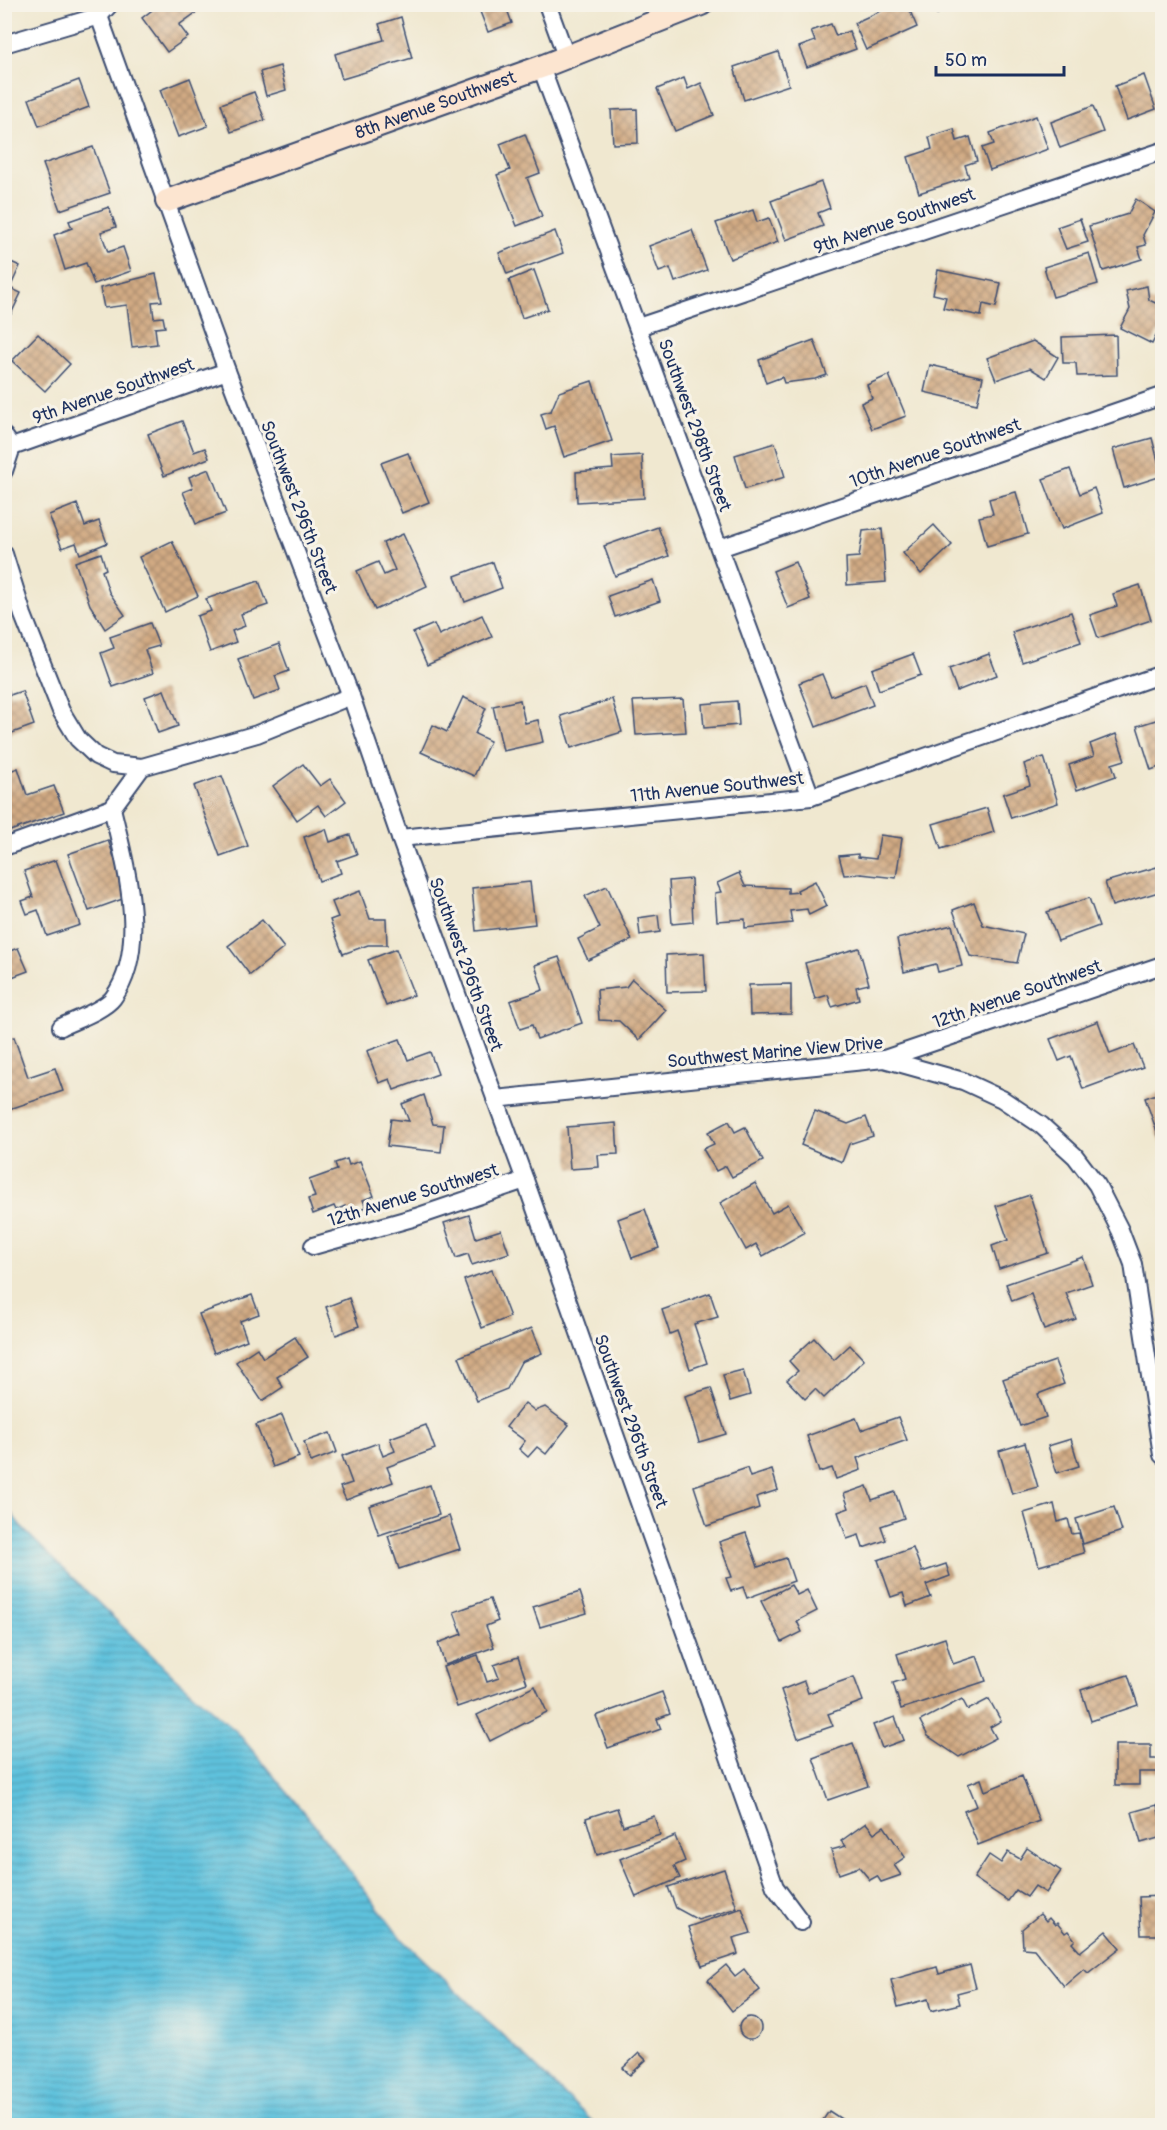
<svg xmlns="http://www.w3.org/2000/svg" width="1167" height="2130" viewBox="0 0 1167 2130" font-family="Pangolin,sans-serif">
  <defs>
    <pattern id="water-rules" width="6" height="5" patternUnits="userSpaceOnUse" patternTransform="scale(1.5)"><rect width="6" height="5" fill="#5fc2dd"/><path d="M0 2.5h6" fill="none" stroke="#4e9eb6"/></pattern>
    <pattern id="building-cross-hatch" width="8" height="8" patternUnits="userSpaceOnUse" patternTransform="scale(1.5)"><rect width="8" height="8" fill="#d1aa83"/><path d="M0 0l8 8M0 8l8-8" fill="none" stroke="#a98b6e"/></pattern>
  </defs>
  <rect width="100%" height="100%" fill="#f7f3e8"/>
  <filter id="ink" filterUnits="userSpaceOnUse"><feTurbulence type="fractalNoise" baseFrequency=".0167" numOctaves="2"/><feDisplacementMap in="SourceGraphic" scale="12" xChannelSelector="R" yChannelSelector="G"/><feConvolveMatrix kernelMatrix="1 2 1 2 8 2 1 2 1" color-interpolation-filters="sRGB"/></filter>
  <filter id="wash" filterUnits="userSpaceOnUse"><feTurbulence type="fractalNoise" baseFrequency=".008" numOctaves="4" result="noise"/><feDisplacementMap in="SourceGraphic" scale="24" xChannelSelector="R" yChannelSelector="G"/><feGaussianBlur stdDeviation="1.35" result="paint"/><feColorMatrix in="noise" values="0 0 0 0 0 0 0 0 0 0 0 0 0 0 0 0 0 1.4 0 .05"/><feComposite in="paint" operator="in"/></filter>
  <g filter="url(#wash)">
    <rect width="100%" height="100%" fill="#f0e8d0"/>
    <!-- water -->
    <polygon fill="url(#water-rules)" stroke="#3d789e" stroke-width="1.5" points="5,1505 23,1529 173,1676 237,1732 316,1827 400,1937 596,2125 5,2125"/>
    <g id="blocks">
      <!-- building -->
      <g fill="url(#building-cross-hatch)">
        <polygon points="160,4 208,4 179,25 188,37 167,52 142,18"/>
        <polygon points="477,4 505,4 512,23 488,32"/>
        <polygon points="896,4 907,4 917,27 866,50 854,23"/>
        <polygon points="933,5 959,5 937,14"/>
        <polygon points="401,17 412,58 342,79 335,54 384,40 379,24"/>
        <polygon points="831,24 836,36 849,31 856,49 807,67 799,47 815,41 811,31"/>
        <polygon points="778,52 789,85 744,100 734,67"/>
        <polygon points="280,66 286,90 266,96 260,72"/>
        <polygon points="1144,75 1156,109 1127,120 1115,86"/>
        <polygon points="190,78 208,126 178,137 160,90"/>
        <polygon points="684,78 688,89 701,83 714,115 675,131 657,89"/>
        <polygon points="79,80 89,107 39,126 29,99"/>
        <polygon points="254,92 265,120 231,132 221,104"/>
        <polygon points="1093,106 1103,132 1060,148 1051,122"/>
        <polygon points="637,109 638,143 613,144 611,110"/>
        <polygon points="1036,116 1048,149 990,170 982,148 994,144 990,133"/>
        <polygon points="954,129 957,141 970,137 977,161 965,165 969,177 919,193 908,157 932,149 929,137"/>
        <polygon points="525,134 540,173 527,178 542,216 517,226 497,175 510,170 500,144"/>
        <polygon points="93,147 110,193 60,210 43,164"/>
        <polygon points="821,182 830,208 818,213 823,226 786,240 771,201"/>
        <polygon points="1136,199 1155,212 1143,235 1146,245 1138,247 1142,259 1103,271 1089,226 1128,214"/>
        <polygon points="109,207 116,227 101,232 108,252 123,247 131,271 94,284 86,263 65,270 54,235 72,228 69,221"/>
        <polygon points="753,210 757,222 769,218 778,242 730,259 716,223"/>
        <polygon points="1080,219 1088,242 1066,249 1057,227"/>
        <polygon points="692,230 707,270 675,282 670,268 659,272 649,246"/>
        <polygon points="555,231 563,253 507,274 499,253"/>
        <polygon points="1089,253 1098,284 1053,297 1044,267"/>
        <polygon points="4,259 20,266 10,288 21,293 11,314 4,311"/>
        <polygon points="534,270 548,309 522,318 509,280"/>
        <polygon points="938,270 1001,283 996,307 983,304 981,316 943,308 946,297 933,294"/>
        <polygon points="156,274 162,301 152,302 154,318 163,317 165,327 155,328 157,344 132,347 127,305 104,308 100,288"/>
        <polygon points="1147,286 1149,300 1162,306 1162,334 1158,332 1152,344 1120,328 1130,309 1126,291"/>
        <polygon points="38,334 70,364 45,391 12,361"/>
        <polygon points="1116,335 1117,375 1077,376 1076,363 1063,363 1062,337"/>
        <polygon points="814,340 827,375 815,379 784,383 782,377 766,383 759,360"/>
        <polygon points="1033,341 1058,357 1046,378 1030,368 996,380 987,358"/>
        <polygon points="930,365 983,377 977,404 924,392"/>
        <polygon points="889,375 906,416 872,429 861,403 872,398 867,385"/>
        <polygon points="592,381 612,441 564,457 554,426 546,429 541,414 551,411 559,392"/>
        <polygon points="182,421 194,452 205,448 209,458 164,476 148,434"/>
        <polygon points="1152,438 1162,476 1124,488 1113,449"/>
        <polygon points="775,443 785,477 745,489 735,455"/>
        <polygon points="408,453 429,502 402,513 381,463"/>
        <polygon points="642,455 644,498 577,502 576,472 613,469 612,457"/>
        <polygon points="209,469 226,513 196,524 183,492 193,488 189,477"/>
        <polygon points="1070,469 1080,494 1094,488 1103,513 1062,529 1043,479"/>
        <polygon points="1016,492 1028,534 987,546 979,517 993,514 989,499"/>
        <polygon points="77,504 85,526 99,521 107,543 80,554 76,543 62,548 49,515"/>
        <polygon points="934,525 952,545 921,574 903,553"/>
        <polygon points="658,527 669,556 615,576 604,546"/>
        <polygon points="882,529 886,582 847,585 846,558 859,557 863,531"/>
        <polygon points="403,534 427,586 375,610 357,571 378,562 384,575 395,570 383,543"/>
        <polygon points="172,541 198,596 165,612 139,557"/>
        <polygon points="101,553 106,569 102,571 109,592 125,615 105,629 90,605 75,562"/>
        <polygon points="493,562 502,588 465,602 455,576"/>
        <polygon points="795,562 810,599 788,608 773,571"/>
        <polygon points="653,580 660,601 615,617 608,596"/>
        <polygon points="259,581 268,605 241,614 245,626 232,631 236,642 210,652 197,616 211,611 206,599"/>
        <polygon points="1140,585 1151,620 1098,638 1090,615 1117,606 1113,594"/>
        <polygon points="1071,612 1081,642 1022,662 1012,632"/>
        <polygon points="482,615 492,637 427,665 413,633 434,624 439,635"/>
        <polygon points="150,623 159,646 145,650 153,673 113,687 101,653 114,648 110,637"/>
        <polygon points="279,644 289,671 275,676 280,690 253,700 238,659"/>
        <polygon points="913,654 921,675 879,690 872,669"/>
        <polygon points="989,654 997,675 957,691 949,669"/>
        <polygon points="822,674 831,696 865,683 873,705 816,727 799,683"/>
        <polygon points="5,679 10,695 22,691 34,725 4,736"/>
        <polygon points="164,690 178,726 158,733 145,697"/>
        <polygon points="463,697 486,708 475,734 490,741 474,776 421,752 433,725 447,732"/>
        <polygon points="612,699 622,732 571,748 561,716"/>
        <polygon points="683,699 686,732 636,735 633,701"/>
        <polygon points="520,700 525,723 538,720 543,742 503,751 493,706"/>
        <polygon points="737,701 739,725 704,728 702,704"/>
        <polygon points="1159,719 1162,728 1162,766 1151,770 1137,726"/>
        <polygon points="1116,734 1125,760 1112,764 1116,776 1077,790 1069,765 1094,756 1090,744"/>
        <polygon points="1044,757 1058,803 1011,818 1003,794 1030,785 1024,764"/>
        <polygon points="303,764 320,786 330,779 346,801 326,816 318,805 297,820 273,786"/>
        <polygon points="18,768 27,795 54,786 64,812 10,831 4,816 4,773"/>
        <polygon points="222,776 248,846 220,856 194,786"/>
        <polygon points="987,808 994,832 941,849 933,824"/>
        <polygon points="326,829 330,842 350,835 357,854 337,861 341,873 319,881 304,837"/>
        <polygon points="880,835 902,838 896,878 861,874 844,875 839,856 858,854 858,857 876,859"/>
        <polygon points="108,840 128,897 89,911 68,854"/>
        <polygon points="56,860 80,925 47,936 38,910 27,914 22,901 33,897 24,871"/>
        <polygon points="1157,867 1162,891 1112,906 1105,882"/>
        <polygon points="739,873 745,886 788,888 788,893 798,892 797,890 815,881 827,906 809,915 807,909 790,911 792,923 745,928 745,919 717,921 715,893 721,892 717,883"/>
        <polygon points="691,879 693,922 672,924 669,881"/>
        <polygon points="530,882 535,924 476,931 472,888"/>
        <polygon points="607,886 632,940 588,960 578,939 600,928 585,896"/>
        <polygon points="360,891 370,919 386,919 387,945 368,945 343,954 330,920 338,917 332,902"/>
        <polygon points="1089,898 1099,926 1058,941 1047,912"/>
        <polygon points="974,902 983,925 1024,934 1017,963 970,956 953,910"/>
        <polygon points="658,915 660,932 640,935 638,918"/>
        <polygon points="262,920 284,948 250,975 228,946"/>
        <polygon points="952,925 962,966 938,972 936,964 904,972 897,939"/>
        <polygon points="4,946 7,952 18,948 28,971 4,980"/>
        <polygon points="859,948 869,984 856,987 859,999 832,1007 828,995 815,999 805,963"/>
        <polygon points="396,949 414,995 386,1006 368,960"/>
        <polygon points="704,953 706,991 667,992 666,955"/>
        <polygon points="559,957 582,1023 537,1039 532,1025 520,1029 510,1001 543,990 535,965"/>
        <polygon points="632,979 666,1010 639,1040 619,1021 599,1020 597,990 626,987"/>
        <polygon points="791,984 791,1014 750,1015 749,985"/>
        <polygon points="1098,1021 1110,1054 1134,1045 1143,1067 1083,1089 1071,1056 1059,1061 1050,1039"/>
        <polygon points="14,1037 28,1077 55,1068 63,1091 4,1111 4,1040"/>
        <polygon points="400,1039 408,1060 430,1052 438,1074 394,1090 390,1079 379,1083 367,1051"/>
        <polygon points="1162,1092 1162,1146 1145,1098"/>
        <polygon points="424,1095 433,1124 444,1125 441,1152 387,1146 391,1119 409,1121 402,1104"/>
        <polygon points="815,1111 848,1124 866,1117 873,1136 849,1144 842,1162 801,1145"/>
        <polygon points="729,1121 735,1132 745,1127 763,1161 732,1177 726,1166 716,1171 703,1149 714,1144 708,1132"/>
        <polygon points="616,1123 618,1154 598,1155 599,1167 570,1169 567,1127"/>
        <polygon points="347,1159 349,1165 360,1161 374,1196 363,1200 366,1207 348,1214 345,1206 336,1210 334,1206 313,1214 308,1199 315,1197 309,1180 337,1170 335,1163"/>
        <polygon points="755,1183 772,1213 788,1204 804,1233 763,1256 756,1244 746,1250 720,1203"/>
        <polygon points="1030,1195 1048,1253 999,1269 992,1246 1008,1240 996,1206"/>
        <polygon points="645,1209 659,1248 632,1258 618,1219"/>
        <polygon points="469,1215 476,1238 501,1230 509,1253 472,1265 468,1254 456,1258 444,1223"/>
        <polygon points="1083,1257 1092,1284 1066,1293 1076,1319 1044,1330 1031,1294 1012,1301 1006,1284"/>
        <polygon points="492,1270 510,1317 482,1328 464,1280"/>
        <polygon points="710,1293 718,1317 694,1324 707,1363 690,1369 677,1331 670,1334 662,1310"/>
        <polygon points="252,1295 259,1314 240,1321 247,1340 214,1353 199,1314"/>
        <polygon points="349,1298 359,1326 336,1335 326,1307"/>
        <polygon points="532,1328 542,1353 521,1362 507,1389 477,1401 459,1357"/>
        <polygon points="295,1337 308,1357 277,1377 283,1387 262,1401 236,1362 257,1348 263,1358"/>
        <polygon points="814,1338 834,1360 850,1345 864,1360 824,1398 815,1389 805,1399 787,1380 798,1371 789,1361"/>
        <polygon points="1055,1361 1064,1384 1038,1394 1046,1417 1020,1426 1003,1379"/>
        <polygon points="743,1370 750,1395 730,1401 723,1375"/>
        <polygon points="711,1388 726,1434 699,1442 685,1396"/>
        <polygon points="525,1403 535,1411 545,1407 569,1425 546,1454 537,1447 528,1457 519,1449 525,1441 506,1427"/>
        <polygon points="282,1415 299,1457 273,1467 256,1425"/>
        <polygon points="898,1417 907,1440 857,1458 861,1470 836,1479 832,1468 819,1472 807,1436 856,1418 861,1430"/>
        <polygon points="426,1425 435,1449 387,1467 393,1482 346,1500 340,1487 352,1483 342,1456 378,1443 383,1456 395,1451 390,1438"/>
        <polygon points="330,1433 337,1452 311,1462 304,1442"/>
        <polygon points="1071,1439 1079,1466 1057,1473 1048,1446"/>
        <polygon points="1025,1443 1038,1487 1012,1494 999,1451"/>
        <polygon points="747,1468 750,1477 772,1470 778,1490 756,1497 759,1508 707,1526 694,1486"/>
        <polygon points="430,1485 439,1515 379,1535 369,1506"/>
        <polygon points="867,1486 872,1500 895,1492 904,1518 881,1526 886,1540 863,1548 859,1535 847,1539 838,1512 849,1508 844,1494"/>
        <polygon points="1054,1504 1058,1522 1068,1519 1072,1534 1079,1533 1084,1553 1039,1566 1024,1513"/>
        <polygon points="1114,1507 1122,1531 1083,1544 1076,1519"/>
        <polygon points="449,1516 460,1549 399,1569 388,1536"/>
        <polygon points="746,1533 758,1567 786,1558 794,1581 747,1598 743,1587 731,1591 726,1578 732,1577 719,1542"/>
        <polygon points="913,1548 922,1572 946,1564 950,1576 926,1585 931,1597 907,1606 903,1593 891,1597 878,1560"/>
        <polygon points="791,1585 797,1595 807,1590 817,1611 797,1621 802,1632 782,1642 761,1601"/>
        <polygon points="580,1592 587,1613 540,1627 533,1607"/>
        <polygon points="490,1599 498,1621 486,1626 494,1647 445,1665 438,1643 462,1634 454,1612"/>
        <polygon points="945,1638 953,1664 977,1656 986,1681 901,1709 893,1683 905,1679 897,1654"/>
        <polygon points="478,1655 487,1682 499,1678 494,1665 518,1657 527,1683 457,1707 443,1667"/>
        <polygon points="1128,1675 1138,1705 1091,1721 1081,1690"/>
        <polygon points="854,1677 863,1701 828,1714 833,1726 798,1738 781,1690 804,1681 808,1693"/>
        <polygon points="535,1686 547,1712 490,1741 477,1715"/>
        <polygon points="662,1692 670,1714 657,1719 661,1729 608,1748 596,1716"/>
        <polygon points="962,1699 968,1710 989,1699 1001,1721 990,1727 996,1738 959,1757 928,1736 920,1721"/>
        <polygon points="895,1717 904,1740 882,1748 873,1725"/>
        <polygon points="853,1743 868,1786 828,1800 813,1758"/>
        <polygon points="1115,1745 1151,1745 1151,1759 1162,1759 1162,1772 1139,1772 1139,1785 1115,1785"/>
        <polygon points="1022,1776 1039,1821 978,1845 964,1811 977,1806 968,1784 981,1779 985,1791"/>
        <polygon points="1157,1805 1162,1826 1162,1837 1141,1843 1132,1812"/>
        <polygon points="617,1808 623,1826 654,1816 660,1835 597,1855 586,1818"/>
        <polygon points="866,1823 874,1833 884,1826 905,1857 894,1865 901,1875 881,1882 877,1876 870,1880 859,1867 839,1874 831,1850 846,1846 841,1841"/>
        <polygon points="675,1836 685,1861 674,1866 680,1878 636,1897 620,1859"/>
        <polygon points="1027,1848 1061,1871 1046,1893 1035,1886 1027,1897 1016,1890 1008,1901 974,1878 989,1855 1001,1863 1008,1852 1020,1859"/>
        <polygon points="724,1869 737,1908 698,1920 676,1908 668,1887"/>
        <polygon points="1162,1896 1162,1935 1141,1935 1139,1897"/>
        <polygon points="742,1908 751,1933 733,1938 738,1954 702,1966 688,1927"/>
        <polygon points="1040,1914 1046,1921 1049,1918 1055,1925 1057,1923 1065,1933 1068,1931 1075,1940 1072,1943 1080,1952 1106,1931 1120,1948 1088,1973 1084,1969 1064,1986 1034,1949 1023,1948 1022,1929"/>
        <polygon points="726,1965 735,1976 744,1969 760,1990 732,2011 708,1980"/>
        <polygon points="970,1965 976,1988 957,1993 960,2004 931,2011 928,1999 898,2007 891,1980 937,1967 939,1974"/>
        <circle cx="750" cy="2028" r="11"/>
        <polygon points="639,2053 646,2060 630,2075 623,2068"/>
        <polygon points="829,2111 852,2126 819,2126"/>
      </g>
    </g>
  </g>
  <g filter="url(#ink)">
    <use href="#blocks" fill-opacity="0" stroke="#3b4b6f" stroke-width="1.5"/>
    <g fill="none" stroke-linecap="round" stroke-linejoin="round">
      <defs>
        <g id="street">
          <polyline points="547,4 566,56"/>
          <polyline points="99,16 227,371 351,696 400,838 525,1180 775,1887 801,1922"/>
          <polyline points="4,44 99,16 110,4"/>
          <polyline points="541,67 811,797"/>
          <polyline points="638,327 1162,151"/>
          <polyline points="4,436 12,447 4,471"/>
          <polyline points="12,447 227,371"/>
          <polyline points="720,548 1162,396"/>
          <polyline points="4,554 23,615 61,711 78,739 96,756 113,764 142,767"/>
          <polyline points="400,838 811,797 1162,674"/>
          <polyline points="4,847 112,808 142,767 257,734 351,696"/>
          <path d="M61,1027C75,1020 104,1010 113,998C150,948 125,863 112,808"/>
          <polyline points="884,1059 1162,965"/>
          <polyline points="495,1099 884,1059 963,1081 1002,1099 1041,1125 1075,1156 1097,1185 1120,1230 1133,1264 1162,1455"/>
          <polyline points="313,1246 416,1217 525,1180"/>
        </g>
        <g id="secondary">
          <path id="s1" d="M167,201L541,67L701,4"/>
        </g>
      </defs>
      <!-- street casing -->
      <use href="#street" stroke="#3b4b6f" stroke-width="20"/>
      <!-- secondary casing -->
      <use href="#secondary" stroke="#3b4b6f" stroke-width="26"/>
      <!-- street -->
      <use href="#street" stroke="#fff" stroke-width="16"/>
      <!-- secondary -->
      <use href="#secondary" stroke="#fce5d0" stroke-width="22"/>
    </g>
  </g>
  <g text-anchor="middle" stroke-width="6" stroke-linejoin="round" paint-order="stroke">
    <!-- street labels -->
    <g font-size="18" fill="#1b2f5e" stroke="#f7f3e8">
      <text dy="6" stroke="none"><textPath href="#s1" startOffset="285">8th Avenue Southwest</textPath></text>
      <text transform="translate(894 221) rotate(-19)" y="6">9th Avenue Southwest</text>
      <text transform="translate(113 391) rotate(-19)" y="6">9th Avenue Southwest</text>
      <text transform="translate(695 425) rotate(70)" y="6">Southwest 298th Street</text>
      <text transform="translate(935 453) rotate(-19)" y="6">10th Avenue Southwest</text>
      <text transform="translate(299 507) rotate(69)" y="6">Southwest 296th Street</text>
      <text transform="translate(717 787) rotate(-6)" y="6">11th Avenue Southwest</text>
      <text transform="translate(466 964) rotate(70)" y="6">Southwest 296th Street</text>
      <text transform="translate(1017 994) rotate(-19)" y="6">12th Avenue Southwest</text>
      <text transform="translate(775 1052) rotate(-5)" y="6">Southwest Marine View Drive</text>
      <text transform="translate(413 1195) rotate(-17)" y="6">12th Avenue Southwest</text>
      <text transform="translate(631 1421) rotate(70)" y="6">Southwest 296th Street</text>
    </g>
  </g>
  <!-- margin -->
  <rect width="1167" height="2130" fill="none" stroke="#f7f3e8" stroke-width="24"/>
  <!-- scale -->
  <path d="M936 66v9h128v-9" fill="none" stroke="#1b2f5e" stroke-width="3"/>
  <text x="945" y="66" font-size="18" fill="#1b2f5e" stroke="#f7f3e8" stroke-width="4.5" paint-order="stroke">50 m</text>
</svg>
